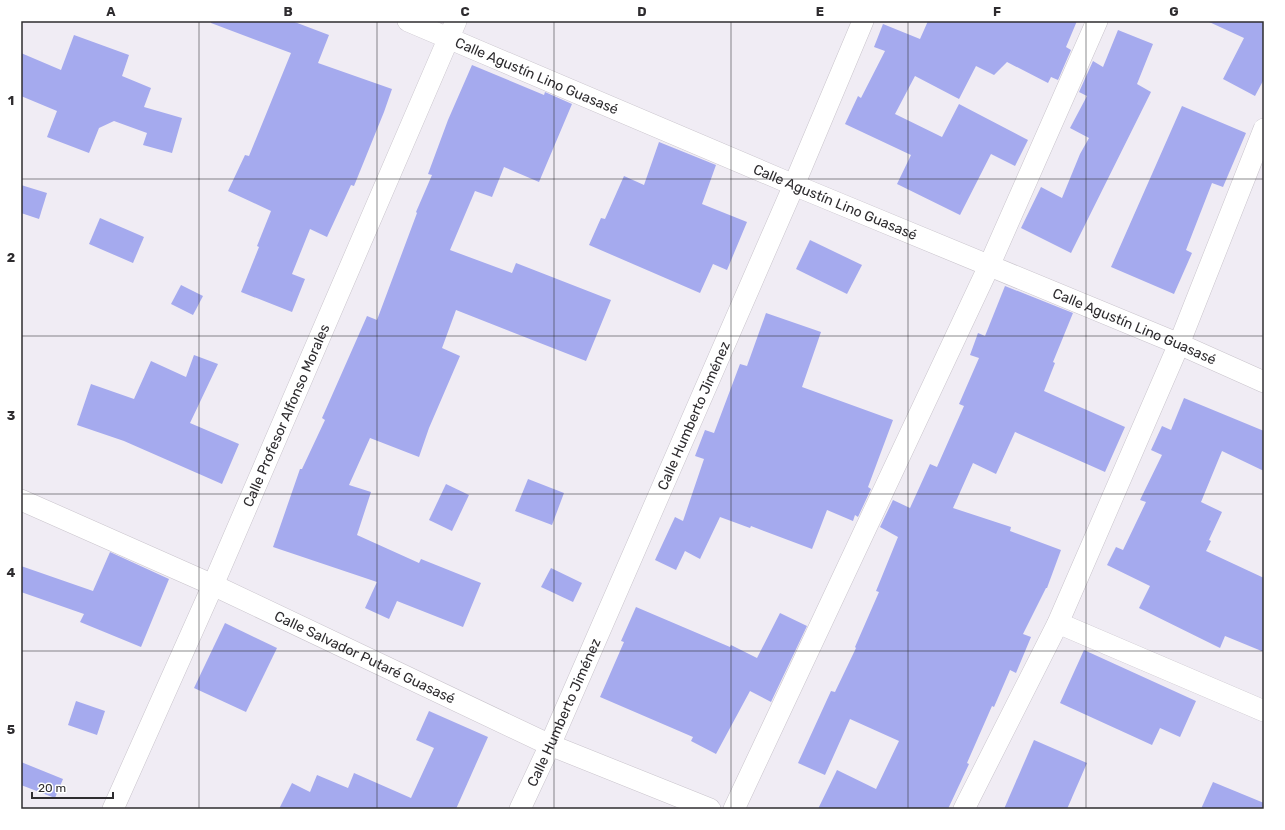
<svg xmlns="http://www.w3.org/2000/svg" width="1285" height="830" viewBox="0 0 1285 830" font-family="Rubik,sans-serif">
  <rect width="100%" height="100%" fill="#f0ecf4"/>
  <!-- building -->
  <g fill="#a5aaee">
    <polygon points="211,21 292,21 329,35 318,63 392,89 384,112 354,186 351,185 327,237 310,229 292,274 305,279 292,312 241,292 259,247 257,246 271,211 228,191 245,155 249,156 291,53 211,23"/>
    <polygon points="928,21 1077,21 1066,47 1071,50 1058,80 1051,77 1048,83 1007,62 994,75 976,66 959,99 915,76 895,114 942,137 959,104 1028,140 1015,166 991,154 960,215 897,184 911,155 845,124 858,96 861,98 885,51 874,47 883,24 920,39"/>
    <polygon points="1207,21 1264,21 1264,79 1255,96 1223,79 1244,38"/>
    <polygon points="1118,30 1153,44 1137,84 1151,92 1071,253 1021,228 1041,187 1062,198 1080,154 1089,138 1070,128 1087,96 1079,92 1093,61 1103,67"/>
    <polygon points="74,35 129,55 122,76 151,88 144,107 182,118 172,153 143,145 147,133 114,121 99,128 89,153 47,137 57,111 21,96 21,53 61,70"/>
    <polygon points="472,65 544,95 545,92 572,104 539,182 504,167 492,197 475,191 450,250 512,273 516,263 611,300 586,361 456,310 442,348 460,356 429,428 419,457 370,438 349,485 371,492 357,535 419,563 421,559 481,583 463,627 397,601 389,619 365,608 377,582 273,547 300,469 302,469 325,420 322,418 367,316 377,320 417,213 416,212 432,175 428,174 448,120"/>
    <polygon points="1182,106 1246,133 1223,187 1212,183 1186,250 1192,253 1174,294 1111,267"/>
    <polygon points="659,142 716,165 702,204 747,222 727,270 713,264 700,293 589,245 601,218 605,219 624,176 644,185"/>
    <polygon points="21,185 47,193 39,219 21,213"/>
    <polygon points="100,218 144,237 133,263 89,244"/>
    <polygon points="810,240 862,265 847,294 796,269"/>
    <polygon points="181,285 203,296 193,315 171,304"/>
    <polygon points="1005,286 1073,313 1053,362 1055,363 1044,391 1125,427 1105,472 1015,432 996,474 973,463 953,508 1011,527 1010,531 1061,550 1047,588 1046,588 1023,634 1031,637 1016,673 1010,670 994,707 992,706 967,763 969,764 948,809 818,809 837,770 876,789 899,741 850,719 825,775 798,763 831,691 835,692 856,648 855,647 879,592 876,591 898,537 880,527 893,500 910,508 930,464 937,467 964,406 959,404 979,358 970,355 978,333 985,336"/>
    <polygon points="766,313 821,332 802,387 893,420 868,487 871,489 858,517 855,515 853,521 827,510 812,549 751,526 750,528 720,517 700,559 685,551 676,570 655,560 675,517 683,521 704,459 695,456 705,430 714,433 740,364 747,366"/>
    <polygon points="194,355 218,364 190,423 239,444 222,484 124,441 77,425 91,384 134,399 151,361 186,377"/>
    <polygon points="1184,398 1264,431 1264,471 1222,451 1201,502 1222,512 1209,540 1211,541 1206,551 1264,578 1264,652 1225,636 1220,648 1139,608 1150,586 1107,565 1116,547 1123,550 1146,502 1140,500 1162,455 1151,450 1162,426 1171,430"/>
    <polygon points="528,479 564,493 552,525 515,511"/>
    <polygon points="446,484 469,495 452,531 429,520"/>
    <polygon points="110,552 169,579 141,647 80,622 84,614 21,592 21,566 93,591"/>
    <polygon points="551,568 582,583 573,602 541,587"/>
    <polygon points="636,607 730,647 731,645 757,658 780,613 807,626 771,702 750,691 716,754 691,741 693,737 600,697 624,642 621,641"/>
    <polygon points="225,623 277,648 246,712 194,688"/>
    <polygon points="1084,650 1196,701 1180,737 1160,728 1152,745 1060,703"/>
    <polygon points="76,701 105,711 97,735 68,725"/>
    <polygon points="429,711 488,737 456,809 279,809 292,783 310,792 317,775 348,788 354,773 411,798 434,748 416,740"/>
    <polygon points="1034,740 1087,763 1067,809 1004,809"/>
    <polygon points="21,762 63,779 55,798 21,785"/>
    <polygon points="1213,782 1264,803 1264,809 1201,809"/>
  </g>
  <g fill="none" stroke-linecap="round" stroke-linejoin="round">
    <defs>
      <g id="street">
        <path id="s1" d="M408,21L794,185L1179,344L1264,382"/>
        <path id="s2" d="M21,500L213,585L550,745L710,809"/>
        <polyline points="1058,623 1264,711"/>
        <path id="s3" d="M113,809L213,585L456,21"/>
        <path id="s4" d="M520,809L550,745L794,185L863,21"/>
        <polyline points="734,809 989,266 1097,21"/>
        <polyline points="964,809 1058,623 1179,344 1264,129"/>
      </g>
    </defs>
    <!-- street casing -->
    <use href="#street" stroke="#c9c4cc" stroke-width="22"/>
    <!-- street -->
    <use href="#street" stroke="#fff" stroke-width="21"/>
  </g>
  <!-- grid -->
  <path fill="none" stroke="#2e2c2f" stroke-width="1" stroke-opacity="0.55" d="M199,21V809M377,21V809M554,21V809M731,21V809M908,21V809M1086,21V809M21,179H1264M21,336H1264M21,494H1264M21,651H1264"/>
  <g text-anchor="middle" stroke-width="4" stroke-linejoin="round" paint-order="stroke">
    <!-- street labels -->
    <g font-size="14" fill="#2e2c2f" stroke="#fff">
      <text dy="5" stroke="none"><textPath href="#s1" startOffset="140">Calle Agustín Lino Guasasé</textPath></text>
      <text dy="5" stroke="none"><textPath href="#s1" startOffset="464">Calle Agustín Lino Guasasé</textPath></text>
      <text dy="5" stroke="none"><textPath href="#s1" startOffset="788">Calle Agustín Lino Guasasé</textPath></text>
      <text dy="5" stroke="none"><textPath href="#s3" startOffset="430">Calle Profesor Alfonso Morales</textPath></text>
      <text dy="5" stroke="none"><textPath href="#s4" startOffset="430">Calle Humberto Jiménez</textPath></text>
      <text dy="5" stroke="none"><textPath href="#s2" startOffset="378">Calle Salvador Putaré Guasasé</textPath></text>
      <text dy="5" stroke="none"><textPath href="#s4" startOffset="106">Calle Humberto Jiménez</textPath></text>
    </g>
  </g>
  <!-- border -->
  <rect width="1285" height="830" fill="none" stroke="#ffffff" stroke-width="44"/>
  <!-- scale -->
  <path d="M32 792v6h81v-6" fill="none" stroke="#2e2c2f" stroke-width="2"/>
  <text x="38" y="792" font-size="12" fill="#2e2c2f" stroke="#ffffff" stroke-width="3" paint-order="stroke">20 m</text>
  <rect x="22" y="22" width="1241" height="786" fill="none" stroke="#2e2c2f" stroke-width="1.5"/>
  <g font-size="13" text-anchor="middle" font-weight="bold" fill="#2e2c2f">
    <text x="111" y="16">A</text>
    <text x="288" y="16">B</text>
    <text x="465" y="16">C</text>
    <text x="642" y="16">D</text>
    <text x="820" y="16">E</text>
    <text x="997" y="16">F</text>
    <text x="1174" y="16">G</text>
    <text x="11" y="105">1</text>
    <text x="11" y="262">2</text>
    <text x="11" y="420">3</text>
    <text x="11" y="577">4</text>
    <text x="11" y="734">5</text>
  </g>
</svg>
